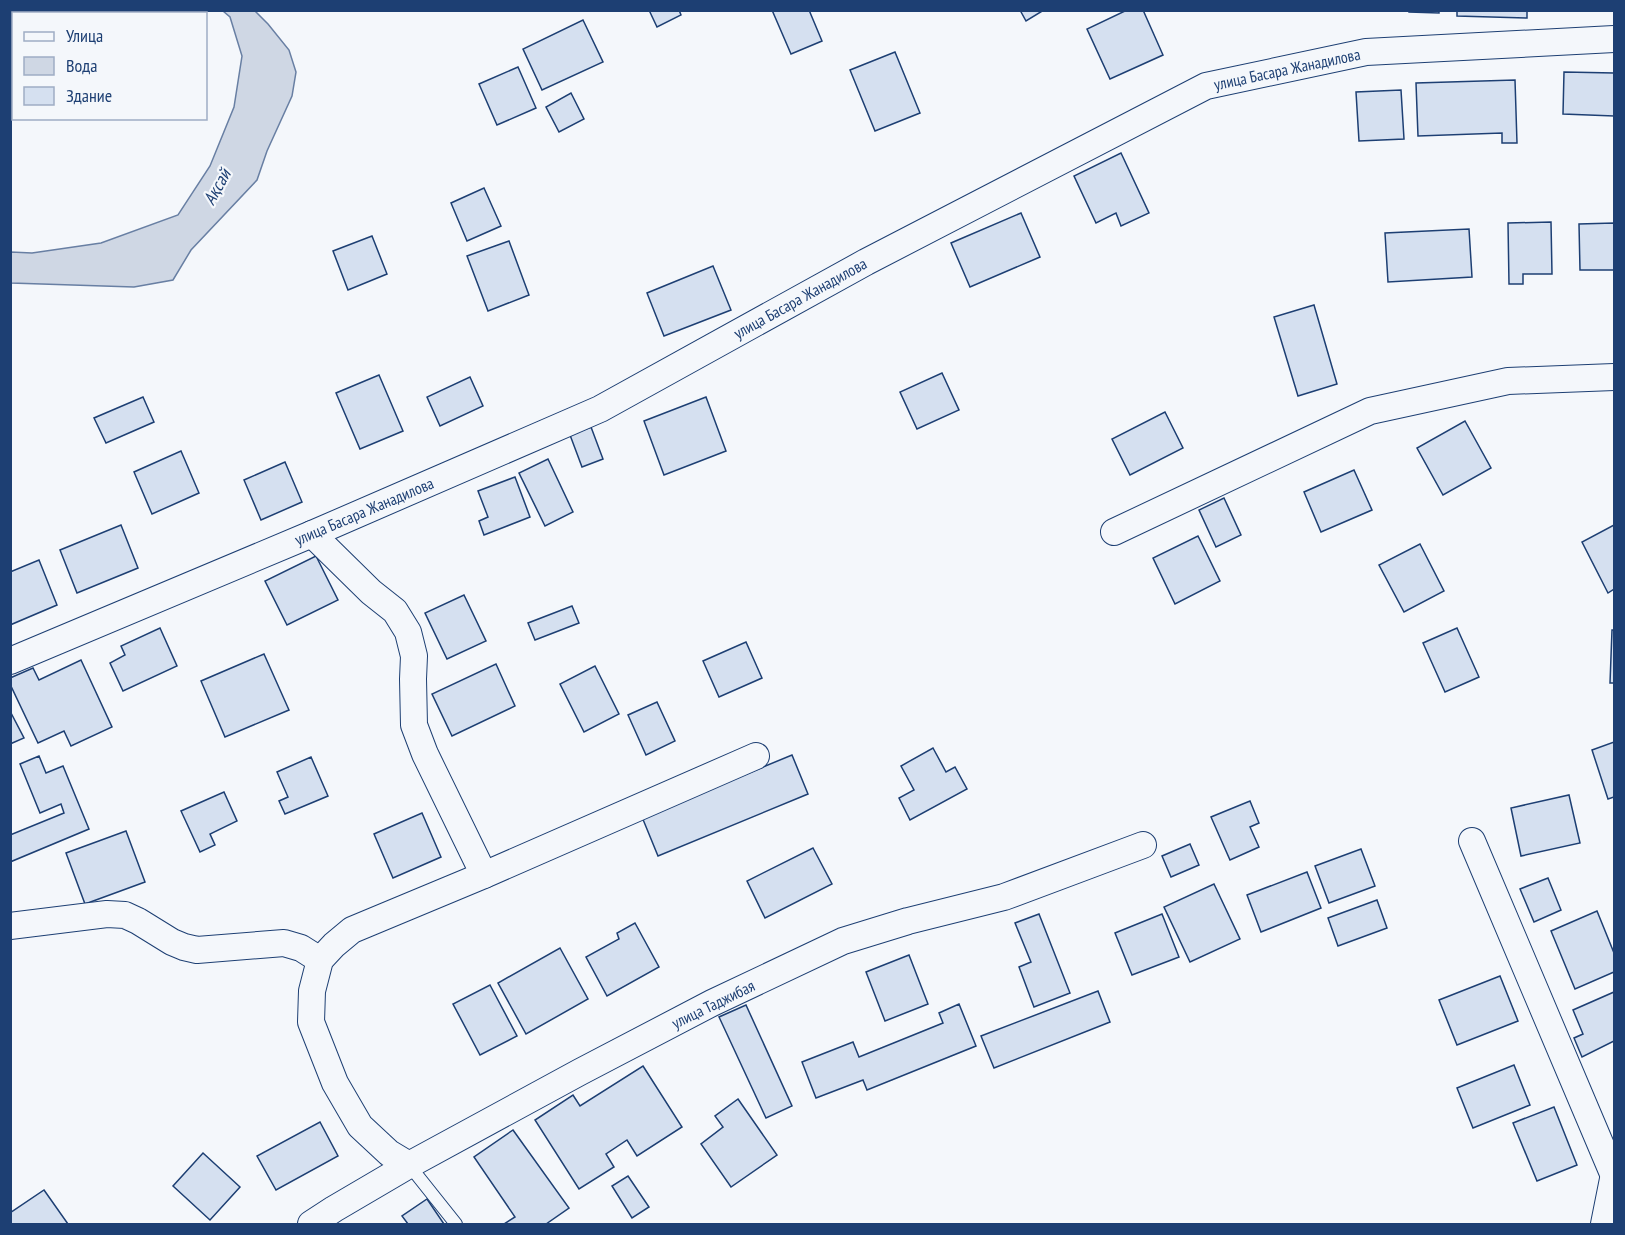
<svg xmlns="http://www.w3.org/2000/svg" width="1625" height="1235" viewBox="0 0 1625 1235" font-family="'PT Sans Narrow',sans-serif">
  <rect width="100%" height="100%" fill="#f4f7fb"/>
  <!-- water -->
  <polygon fill="#cfd7e4" stroke="#687fa3" stroke-width="1.5" points="223,11 255,11 268,24 289,50 296,72 292,96 267,151 257,180 191,250 173,280 134,287 11,283 11,252 32,253 101,243 178,215 210,166 234,107 242,56 230,17"/>
  <!-- building -->
  <g fill="#d5e0f0" stroke="#1d3f73" stroke-width="1.5">
    <polygon points="649,10 679,10 681,15 657,27"/>
    <polygon points="772,10 809,10 822,41 791,54"/>
    <polygon points="1020,10 1044,10 1026,21"/>
    <polygon points="1127,10 1143,10 1163,55 1110,79 1087,29"/>
    <polygon points="1409,10 1439,10 1439,13 1409,12"/>
    <polygon points="1457,10 1527,10 1527,18 1457,16"/>
    <polygon points="583,20 603,62 542,90 523,49"/>
    <polygon points="895,52 920,113 875,131 850,70"/>
    <polygon points="518,67 536,108 497,125 479,84"/>
    <polygon points="1564,72 1614,73 1614,116 1563,114"/>
    <polygon points="1515,80 1517,143 1502,143 1502,133 1418,136 1416,83"/>
    <polygon points="1401,90 1404,139 1359,141 1356,92"/>
    <polygon points="571,93 584,119 559,132 546,107"/>
    <polygon points="1121,153 1149,213 1121,226 1116,213 1096,223 1074,176"/>
    <polygon points="484,188 501,226 467,241 451,203"/>
    <polygon points="1021,213 1040,257 970,287 951,243"/>
    <polygon points="1551,222 1552,274 1523,274 1523,284 1509,284 1508,223"/>
    <polygon points="1614,223 1614,270 1580,270 1579,224"/>
    <polygon points="1469,229 1472,277 1388,282 1385,233"/>
    <polygon points="372,236 387,274 348,290 333,251"/>
    <polygon points="509,241 529,295 488,311 467,256"/>
    <polygon points="713,266 731,310 664,336 647,293"/>
    <polygon points="1314,305 1337,384 1298,396 1274,317"/>
    <polygon points="942,373 959,410 917,429 900,392"/>
    <polygon points="379,375 403,431 360,449 336,393"/>
    <polygon points="470,377 483,406 440,426 427,397"/>
    <polygon points="143,397 154,422 106,443 94,418"/>
    <polygon points="706,397 726,451 664,475 644,421"/>
    <polygon points="1165,412 1183,448 1130,475 1112,439"/>
    <polygon points="1465,421 1491,468 1443,495 1417,448"/>
    <polygon points="591,427 603,459 582,467 570,435"/>
    <polygon points="181,451 199,493 152,514 134,472"/>
    <polygon points="548,459 573,512 545,526 519,473"/>
    <polygon points="285,462 302,502 261,520 244,480"/>
    <polygon points="1354,470 1372,510 1321,532 1304,492"/>
    <polygon points="515,477 530,517 484,535 479,521 488,517 478,491"/>
    <polygon points="1224,498 1241,535 1216,547 1199,510"/>
    <polygon points="121,525 138,568 77,593 60,550"/>
    <polygon points="1614,525 1614,589 1608,593 1582,542"/>
    <polygon points="1198,536 1220,581 1175,604 1153,558"/>
    <polygon points="1420,544 1444,591 1404,612 1379,565"/>
    <polygon points="316,556 338,600 287,625 265,581"/>
    <polygon points="39,560 57,605 10,625 10,572"/>
    <polygon points="464,595 486,641 447,659 425,613"/>
    <polygon points="572,606 579,623 535,640 528,623"/>
    <polygon points="160,628 177,666 123,691 110,663 125,655 121,646"/>
    <polygon points="1457,628 1479,677 1445,692 1423,643"/>
    <polygon points="1612,630 1614,630 1614,683 1610,683"/>
    <polygon points="746,642 762,678 719,697 703,661"/>
    <polygon points="264,654 289,710 225,737 201,681"/>
    <polygon points="81,660 112,727 71,746 64,731 38,743 10,684 10,678 33,668 39,680"/>
    <polygon points="496,664 515,706 452,736 432,694"/>
    <polygon points="595,666 619,714 584,732 560,684"/>
    <polygon points="657,702 675,741 646,755 628,715"/>
    <polygon points="10,711 24,738 10,744"/>
    <polygon points="1614,742 1614,797 1608,799 1592,750"/>
    <polygon points="933,748 946,772 955,767 967,789 910,820 899,798 914,790 901,766"/>
    <polygon points="792,755 808,794 658,856 642,817"/>
    <polygon points="39,756 46,773 63,766 89,829 10,862 10,835 64,813 61,804 40,813 20,764"/>
    <polygon points="311,757 328,796 285,814 279,801 288,797 277,772"/>
    <polygon points="224,792 237,821 210,834 215,845 200,852 181,811"/>
    <polygon points="1569,795 1580,843 1521,856 1511,808"/>
    <polygon points="1250,801 1259,823 1250,827 1259,847 1230,860 1211,817"/>
    <polygon points="422,813 441,857 393,878 374,834"/>
    <polygon points="126,831 145,882 85,904 66,853"/>
    <polygon points="1190,844 1199,865 1171,877 1162,856"/>
    <polygon points="813,848 832,884 765,918 747,881"/>
    <polygon points="1361,849 1375,886 1329,903 1315,866"/>
    <polygon points="1307,872 1321,908 1261,932 1247,895"/>
    <polygon points="1548,878 1561,910 1534,922 1520,889"/>
    <polygon points="1214,884 1240,939 1190,962 1164,907"/>
    <polygon points="1377,900 1387,928 1338,946 1328,918"/>
    <polygon points="1597,911 1614,953 1614,972 1575,989 1551,931"/>
    <polygon points="1039,914 1070,993 1034,1007 1019,967 1031,962 1015,923"/>
    <polygon points="1162,914 1179,957 1132,975 1115,933"/>
    <polygon points="635,923 659,967 607,996 586,957 619,939 617,933"/>
    <polygon points="560,948 588,999 526,1034 498,983"/>
    <polygon points="909,955 928,1004 885,1021 866,972"/>
    <polygon points="1500,976 1518,1021 1457,1045 1439,1000"/>
    <polygon points="490,985 517,1036 480,1055 453,1004"/>
    <polygon points="1098,991 1110,1022 994,1068 981,1036"/>
    <polygon points="1614,992 1614,1041 1582,1057 1574,1038 1583,1034 1573,1010"/>
    <polygon points="959,1004 976,1046 867,1090 863,1080 816,1098 802,1062 853,1042 859,1057 943,1023 939,1013"/>
    <polygon points="746,1005 792,1106 766,1118 719,1017"/>
    <polygon points="1514,1065 1530,1105 1473,1128 1457,1088"/>
    <polygon points="643,1066 682,1127 637,1156 627,1140 606,1154 614,1167 579,1189 535,1120 573,1095 580,1106"/>
    <polygon points="738,1099 777,1155 731,1187 701,1144 723,1127 715,1116"/>
    <polygon points="1554,1107 1577,1165 1537,1181 1513,1123"/>
    <polygon points="320,1122 338,1156 276,1190 257,1156"/>
    <polygon points="513,1130 569,1208 546,1224 504,1224 515,1217 474,1157"/>
    <polygon points="203,1153 240,1187 210,1220 173,1186"/>
    <polygon points="628,1176 649,1207 632,1218 612,1186"/>
    <polygon points="44,1190 68,1224 10,1224 10,1213"/>
    <polygon points="427,1199 444,1224 408,1224 402,1216"/>
  </g>
  <g fill="none" stroke-linecap="round" stroke-linejoin="round">
    <defs>
      <polyline id="service" points="409,1165 456,1224"/>
      <g id="minor">
        <polyline points="1114,532 1370,411 1508,381 1614,377"/>
        <polyline points="312,534 371,592 395,611 408,632 414,656 413,679 414,725 425,754 484,875"/>
        <polyline points="10,661 312,534 600,409 866,262 1206,86 1366,52 1614,39"/>
        <polyline points="1472,841 1614,1176"/>
        <polyline points="10,926 107,914 125,915 138,921 172,942 184,947 197,950 284,943 301,948 320,960"/>
        <polyline points="409,1165 389,1153 360,1126 335,1083 311,1022 312,991 320,960 334,945 352,930 484,875 756,756"/>
        <polyline points="311,1224 334,1209 409,1165 580,1072 712,1003 843,941 908,921 1004,897 1143,845"/>
        <polyline points="1604,1224 1614,1174"/>
      </g>
    </defs>
    <!-- service casing -->
    <use href="#service" stroke="#1d3f73" stroke-width="14"/>
    <!-- minor casing -->
    <use href="#minor" stroke="#1d3f73" stroke-width="28"/>
    <!-- service -->
    <use href="#service" stroke="#f4f7fb" stroke-width="12"/>
    <!-- minor -->
    <use href="#minor" stroke="#f4f7fb" stroke-width="26"/>
  </g>
  <g text-anchor="middle" stroke-width="4.5" stroke-linejoin="round" paint-order="stroke">
    <!-- street labels -->
    <g font-size="16" fill="#1d3f73" stroke="#f4f7fb">
      <text transform="translate(1287 69) rotate(-12)" y="6">улица Басара Жанадилова</text>
      <text transform="translate(800 298) rotate(-29)" y="6">улица Басара Жанадилова</text>
      <text transform="translate(364 511) rotate(-23)" y="6">улица Басара Жанадилова</text>
      <text transform="translate(713 1004) rotate(-26)" y="6">улица Таджибая</text>
    </g>
    <!-- water labels -->
    <g font-size="18" font-style="italic" fill="#1d3f73" stroke="#f4f7fb">
      <text transform="translate(217 187) rotate(-61)" y="6">Ақсай</text>
    </g>
  </g>
  <!-- border -->
  <rect width="1625" height="1235" fill="none" stroke="#1d3f73" stroke-width="24"/>
  <!-- legend -->
  <rect x="12" y="12" width="195" height="108" fill="#f4f7fb" stroke="#9eadc5" stroke-width="1.5"/>
  <rect x="24" y="32" width="30" height="9" fill="#f4f7fb" stroke="#9eadc5" stroke-width="1.5"/>
  <text x="66" y="42" font-size="18" fill="#1d3f73">Улица</text>
  <rect x="24" y="57" width="30" height="18" fill="#cfd7e4" stroke="#9eadc5" stroke-width="1.5"/>
  <text x="66" y="72" font-size="18" fill="#1d3f73">Вода</text>
  <rect x="24" y="87" width="30" height="18" fill="#d5e0f0" stroke="#9eadc5" stroke-width="1.5"/>
  <text x="66" y="102" font-size="18" fill="#1d3f73">Здание</text>
</svg>
